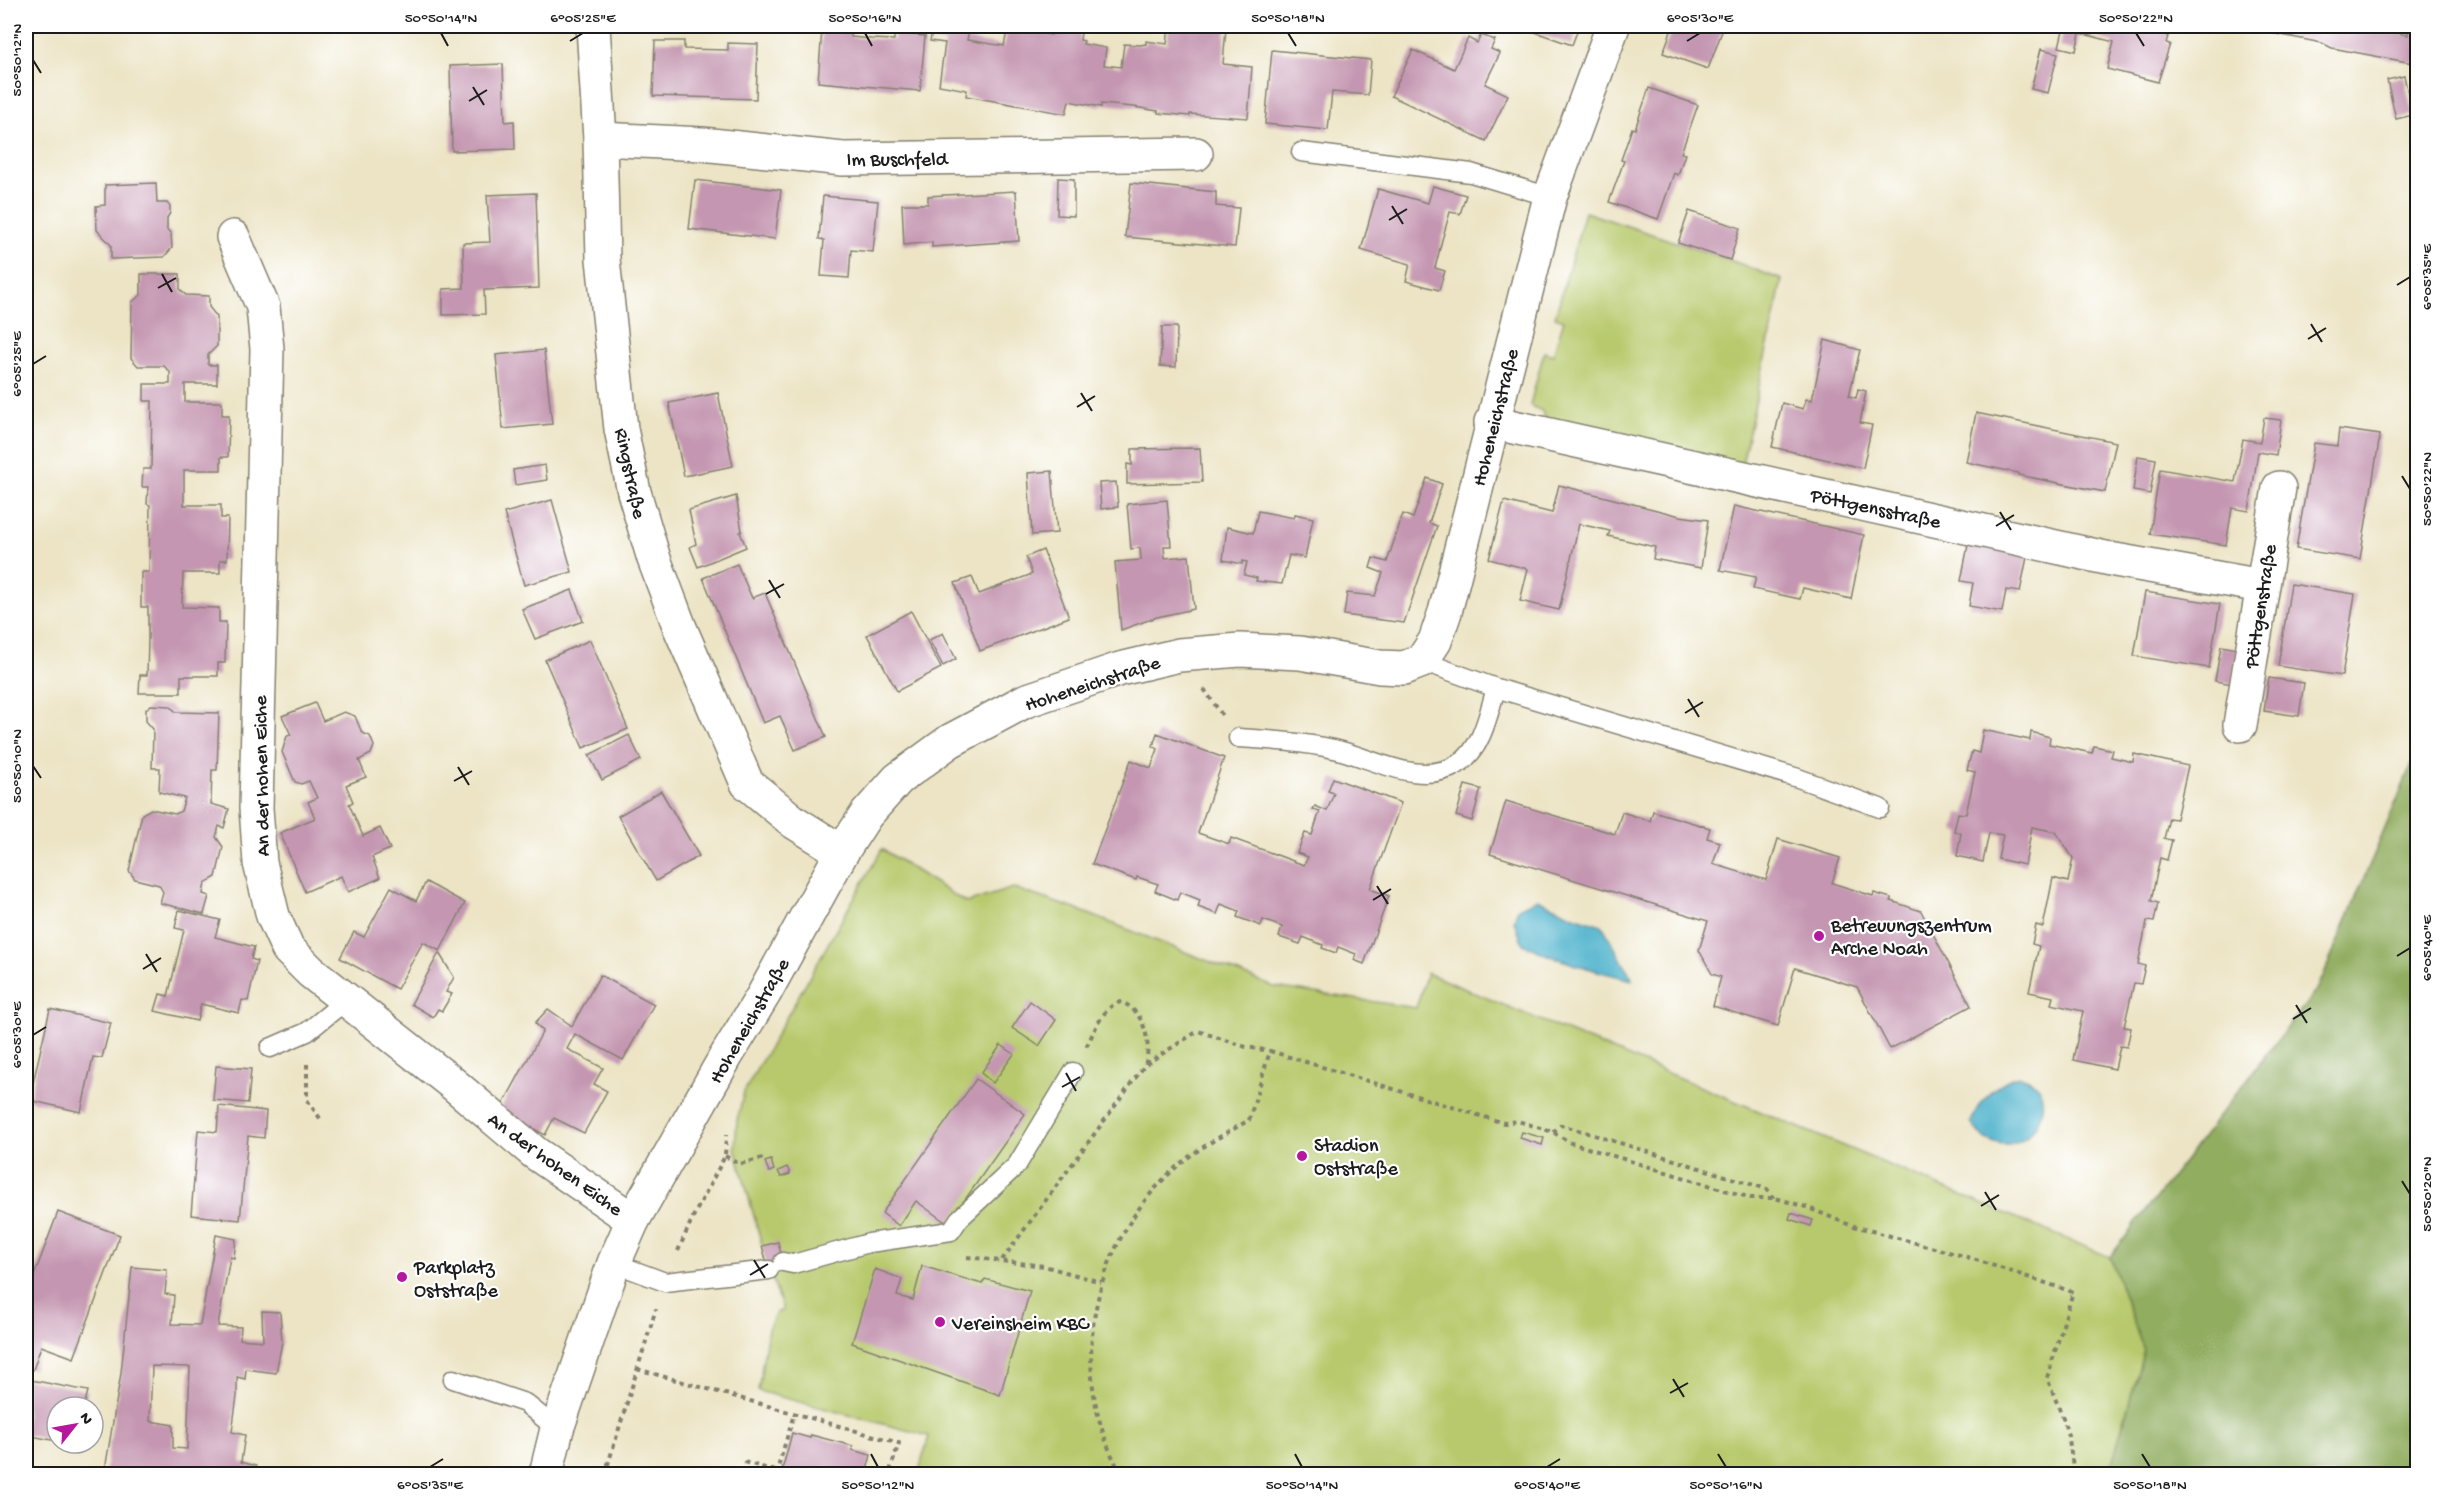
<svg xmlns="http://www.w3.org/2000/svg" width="2443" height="1500" viewBox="0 0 2443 1500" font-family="'Gochi Hand',sans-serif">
  <rect width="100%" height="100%" fill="#fff"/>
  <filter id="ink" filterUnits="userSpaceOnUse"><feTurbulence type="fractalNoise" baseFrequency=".0167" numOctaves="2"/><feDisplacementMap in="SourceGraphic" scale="12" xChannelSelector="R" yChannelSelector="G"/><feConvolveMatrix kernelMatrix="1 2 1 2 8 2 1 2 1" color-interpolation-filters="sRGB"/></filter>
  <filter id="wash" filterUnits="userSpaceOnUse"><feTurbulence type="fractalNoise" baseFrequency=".008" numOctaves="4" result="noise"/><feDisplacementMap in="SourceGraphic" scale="24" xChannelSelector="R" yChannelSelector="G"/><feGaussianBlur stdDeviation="1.35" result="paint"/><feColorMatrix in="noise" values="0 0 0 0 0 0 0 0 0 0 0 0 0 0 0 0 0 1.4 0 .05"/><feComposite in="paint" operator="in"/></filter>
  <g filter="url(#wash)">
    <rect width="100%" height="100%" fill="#ece4c5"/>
    <!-- green -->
    <g fill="#b7c96c" stroke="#6a7244" stroke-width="1.5">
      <polygon points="1585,212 1730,260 1782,280 1742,464 1545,419 1542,411 1530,405 1544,352 1553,355 1564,320 1555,317"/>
      <polygon points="882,849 966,903 1013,888 1081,911 1274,987 1416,1008 1427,973 2110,1257 2144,1350 2109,1474 918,1474 929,1436 758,1391 768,1329 776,1313 783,1310 769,1270 735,1148 737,1120 744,1092"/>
    </g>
    <!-- forest -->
    <polygon fill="#91ad60" stroke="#56643e" stroke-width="1.5" points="2417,752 2417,1474 2109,1474 2144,1350 2110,1257 2318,988"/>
    <!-- water -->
    <g fill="#4cb1cb" stroke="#346674" stroke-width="1.5">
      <path d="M1537,899L1574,916L1602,925L1633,980C1595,971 1558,961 1523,944L1514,921L1518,908Z"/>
      <path d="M2019,1076C2066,1085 2034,1158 1995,1143C1983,1138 1977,1133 1971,1122C1981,1100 1995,1082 2019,1076Z"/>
    </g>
    <g id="blocks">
      <!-- building -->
      <g fill="#c496b1" fill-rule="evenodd">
        <polygon points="805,26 851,30 851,37 871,39 894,40 894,33 925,36 920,91 818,82 822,29"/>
        <polygon points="933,26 970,26 967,40 1004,46 1008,27 1051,35 1053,26 1082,26 1080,40 1084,41 1083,44 1106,48 1104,65 1121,67 1124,44 1140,45 1146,44 1146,41 1167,44 1169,26 1226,28 1223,64 1252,67 1248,118 1190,114 1190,116 1158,113 1158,111 1134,107 1101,104 1101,107 1069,101 1066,114 966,96 967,90 939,85 945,43 930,41"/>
        <polygon points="1518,26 1579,26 1572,45"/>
        <polygon points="1673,26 1724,26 1708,69 1663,53"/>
        <polygon points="2064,26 2171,26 2166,43 2170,44 2158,82 2107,69 2114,42 2080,33 2076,51 2059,47"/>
        <polygon points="2236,26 2361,26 2408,35 2408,30 2418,32 2418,64 2332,48 2322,43"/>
        <polygon points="1481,35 1495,40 1491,49 1500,53 1485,84 1508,95 1486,141 1391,96 1413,50 1454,69 1468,38 1477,43"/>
        <polygon points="655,41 684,41 684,49 728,50 728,43 758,44 756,99 653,96"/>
        <polygon points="2041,49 2058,53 2048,93 2031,89"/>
        <polygon points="1272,50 1371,60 1368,95 1332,92 1328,130 1265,124"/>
        <polygon points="503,64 505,122 514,121 515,149 452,151 450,66"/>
        <polygon points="2404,76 2413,115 2396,119 2387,80"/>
        <polygon points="1649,88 1698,105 1681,153 1685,154 1678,175 1674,173 1658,219 1609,202 1624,161 1621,160 1632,128 1635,129"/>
        <polygon points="1058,178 1074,179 1074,216 1057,215"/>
        <polygon points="695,180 781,190 775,239 689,229"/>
        <polygon points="156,183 157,203 167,203 170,206 170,213 167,218 167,230 171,233 172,248 164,257 111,259 111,245 97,230 96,206 105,205 105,185"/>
        <polygon points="1131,183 1216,192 1216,206 1239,208 1235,247 1125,237"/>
        <polygon points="1433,186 1466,195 1460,214 1450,212 1442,240 1435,268 1445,271 1439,290 1406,281 1410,264 1361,250 1378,189 1428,203"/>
        <polygon points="1016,191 1019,241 932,247 932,242 904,245 902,204 928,204 928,196"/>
        <polygon points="536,193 539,288 484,290 485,314 443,315 443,289 464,288 463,243 490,242 487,195"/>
        <polygon points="823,196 878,201 873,252 851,250 849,278 821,276 824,240 819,239"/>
        <polygon points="1689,211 1740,228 1730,260 1678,243"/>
        <polygon points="141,274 180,274 180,290 186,295 209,296 209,307 217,317 217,346 208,355 208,365 217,365 217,384 185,384 185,402 222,402 222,415 229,415 228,457 221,457 221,470 184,470 184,505 221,505 221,518 228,518 227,560 220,560 220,573 183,573 182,607 219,608 219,622 226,622 225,663 218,663 218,676 181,676 181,693 139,693 140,675 147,675 148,641 148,607 141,607 141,572 149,572 150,505 147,504 148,487 142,487 143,469 151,469 152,401 144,401 144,384 170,384 170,372 164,366 138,366 131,358 132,302 141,295"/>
        <polygon points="1162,327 1177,327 1176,367 1160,366"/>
        <polygon points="1825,340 1860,350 1849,396 1856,398 1858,389 1866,391 1860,423 1872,425 1863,468 1772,447 1782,403 1803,409 1806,399 1812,400"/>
        <polygon points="544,350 552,424 503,429 496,355"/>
        <polygon points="718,393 733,466 684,476 669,403"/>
        <polygon points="1976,413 2116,442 2105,492 2018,475 2018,473 1966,462"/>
        <polygon points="2264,418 2281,420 2276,455 2258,452 2249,511 2232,508 2226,545 2150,534 2160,469 2235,482 2243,439 2260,442"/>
        <polygon points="2339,429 2380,435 2360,559 2296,549 2314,443 2337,446"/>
        <polygon points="1200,448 1202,482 1127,484 1127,464 1132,465 1132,449"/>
        <polygon points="2138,456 2156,459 2150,494 2133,491"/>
        <polygon points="545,465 547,480 515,485 513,470"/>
        <polygon points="1052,471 1057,533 1032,535 1028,473"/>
        <polygon points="1427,478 1442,484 1429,523 1437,526 1404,623 1344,615 1347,593 1375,596 1383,573 1370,568 1373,558 1387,562 1403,514 1413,518"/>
        <polygon points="1116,482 1118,507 1101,509 1099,483"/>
        <polygon points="1559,485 1680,516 1708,520 1701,568 1653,559 1655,547 1608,536 1610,531 1579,524 1559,610 1520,601 1528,569 1489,559 1504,501 1552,513"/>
        <polygon points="736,496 742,531 740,532 746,547 698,567 690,547 696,544 689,510"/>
        <polygon points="552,500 572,572 524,585 504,513"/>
        <polygon points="1167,500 1171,546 1164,546 1165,558 1189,556 1194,609 1157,617 1121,630 1115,562 1141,560 1140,548 1131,549 1127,504"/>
        <polygon points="1734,506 1864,535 1851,599 1803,588 1800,599 1753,589 1756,577 1720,570"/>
        <polygon points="1258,511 1294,518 1295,514 1313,518 1305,558 1289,555 1282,584 1256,581 1257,578 1244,575 1247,562 1243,561 1242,564 1223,560 1227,527 1253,533"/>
        <polygon points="1969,540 2028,552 2020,592 2006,590 2002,612 1969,606 1973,583 1961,581"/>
        <polygon points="1043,550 1069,617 980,651 955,583 972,577 979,594 1032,574 1026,557"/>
        <polygon points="737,564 752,598 765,593 826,737 795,750 780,716 763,723 703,578"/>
        <polygon points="2291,584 2355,594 2342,676 2278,666"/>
        <polygon points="572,590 583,621 535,639 522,609"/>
        <polygon points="2145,592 2220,604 2209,668 2134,656"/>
        <polygon points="911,611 941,668 897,691 867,635"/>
        <polygon points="943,633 956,659 943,666 929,640"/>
        <polygon points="590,640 628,729 583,748 545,660"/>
        <polygon points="2221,646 2238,649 2232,684 2215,681"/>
        <polygon points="2269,678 2304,683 2299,716 2264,711"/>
        <polygon points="315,703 323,721 344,712 355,716 362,733 370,736 374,746 371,754 359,760 366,777 346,785 353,802 349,804 363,836 380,828 390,849 372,857 380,878 348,892 341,876 305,892 280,833 315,818 308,802 317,798 309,781 301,784 295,782 282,752 287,736 291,735 282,716"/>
        <polygon points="151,705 170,706 176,712 219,713 217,770 212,770 211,804 229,809 224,828 219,826 216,837 223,847 216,877 205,883 203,894 209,896 204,914 160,903 163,892 159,885 135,879 129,871 142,814 151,809 175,814 181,811 185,798 159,792 160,768 152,768 153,729 146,721 146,709"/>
        <polygon points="1983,730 2030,740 2031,732 2050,737 2049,744 2092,753 2094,746 2113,750 2111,757 2133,762 2134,754 2188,766 2176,819 2169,818 2164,839 2172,840 2167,860 2160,858 2151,901 2158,903 2154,922 2147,921 2138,964 2145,966 2141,984 2134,983 2124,1027 2131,1028 2127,1047 2120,1046 2115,1069 2073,1060 2083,1011 2051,1004 2053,997 2029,992 2039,946 2032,944 2036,925 2043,927 2053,878 2068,882 2073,858 2056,832 2032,827 2025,865 1998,859 2003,835 1989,833 1983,862 1957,856 1961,833 1954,831 1958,813 1966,814 1975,772 1967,770 1972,751 1979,753"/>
        <polygon points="1157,733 1224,758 1198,833 1229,844 1231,838 1304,865 1308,857 1297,853 1305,833 1312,835 1320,811 1313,809 1315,806 1327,811 1334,793 1328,791 1333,778 1401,803 1370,889 1389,896 1364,964 1354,960 1356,954 1338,947 1336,953 1322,948 1323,945 1303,937 1300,944 1279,937 1282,927 1263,920 1261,926 1237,917 1239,911 1221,904 1217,914 1198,907 1200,900 1180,892 1177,900 1155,891 1158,884 1137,877 1136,880 1092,864 1131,760 1151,768 1158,749 1153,746"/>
        <polygon points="629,735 641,760 602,780 589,755"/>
        <polygon points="1465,785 1481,789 1472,821 1456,816"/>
        <polygon points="661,791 699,856 656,881 618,816"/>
        <polygon points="1506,801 1615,834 1622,812 1650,821 1653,811 1710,828 1707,838 1720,842 1713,864 1766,880 1778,839 1840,858 1832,883 1873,896 1874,893 1891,898 1891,901 1921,911 1971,1006 1890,1049 1857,987 1795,968 1778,1026 1713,1006 1721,977 1712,974 1699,950 1708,921 1490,854"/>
        <polygon points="426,882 465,903 440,951 423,942 397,989 340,958 354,932 364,937 391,887 416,901"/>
        <polygon points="179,910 220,920 215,937 254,947 251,959 257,961 248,1001 242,1000 239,1013 201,1004 197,1021 155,1011 160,994 168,996 184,930 175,928"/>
        <polygon points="439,953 454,977 446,992 452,994 442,1011 438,1009 433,1017 411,1004"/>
        <polygon points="600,975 654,1004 623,1060 575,1034 567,1049 603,1068 594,1084 607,1091 584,1133 554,1118 545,1135 500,1110 543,1031 535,1023 548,1009 572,1026"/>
        <polygon points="1030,1001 1056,1020 1039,1046 1012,1028"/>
        <polygon points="50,1009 111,1023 102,1058 93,1057 81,1112 29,1100"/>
        <polygon points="1001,1045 1014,1054 993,1083 981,1073"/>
        <polygon points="216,1066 251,1069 248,1103 213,1100"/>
        <polygon points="976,1079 1025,1114 948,1224 916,1201 899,1226 882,1213"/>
        <polygon points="219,1106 266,1111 264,1138 248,1136 240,1220 191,1215 198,1130 217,1132"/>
        <polygon points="1522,1132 1544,1138 1542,1145 1520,1138"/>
        <polygon points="771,1160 774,1170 769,1172 765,1162"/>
        <polygon points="787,1167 790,1174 781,1177 778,1171"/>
        <polygon points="58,1212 120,1235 74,1358 41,1346 33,1370 26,1367 26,1297"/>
        <polygon points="1791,1213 1813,1220 1811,1226 1789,1219"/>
        <path d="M216,1235L236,1239L234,1258L230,1257L218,1326L241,1327L240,1339L263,1341L262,1311L280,1312L282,1342L276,1373L246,1369L245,1379L237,1377V1396L232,1432L245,1435L241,1462L256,1466L254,1474H126L105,1470L121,1373L132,1267L167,1270L165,1294L174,1295L172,1324L200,1325ZM152,1366L190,1367L187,1449L173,1448V1425L150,1421Z"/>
        <polygon points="778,1242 784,1266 769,1270 762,1246"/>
        <polygon points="922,1266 982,1284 985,1279 1030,1291 1000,1395 852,1343 875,1269 902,1279 897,1296 913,1300"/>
        <polygon points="26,1379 88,1391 84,1407 57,1407 57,1441 26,1435"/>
        <polygon points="792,1433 810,1438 811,1435 853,1446 852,1450 871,1455 866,1474 781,1474"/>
      </g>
    </g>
  </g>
  <g filter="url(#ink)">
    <use href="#blocks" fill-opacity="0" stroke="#848070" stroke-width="1.5"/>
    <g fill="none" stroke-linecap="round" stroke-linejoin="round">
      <defs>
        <g id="lane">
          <polyline points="1301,152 1471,173 1550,197"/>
          <polyline points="1422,661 1496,688 1798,778 1880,808"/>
          <path d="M1238,738C1270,740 1302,742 1334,749C1371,757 1420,788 1458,764C1482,750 1489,712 1496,688"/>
          <polyline points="270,1048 307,1032 345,1001"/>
          <polyline points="783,1262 793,1264 869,1243 951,1231 959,1219 1017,1165 1073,1072"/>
          <polyline points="614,1263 665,1282 769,1270"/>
          <polyline points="453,1379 525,1403 557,1429"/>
        </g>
        <g id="street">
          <polyline points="593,26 600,139 603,259 621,429 634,492 654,559 680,628 747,783 794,822 842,852"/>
          <polyline points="600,139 702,144 843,159 1196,154"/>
          <polyline points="233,237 263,307 267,349 256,808 260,863 273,916 288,949 311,972 452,1083 535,1153 633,1220"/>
          <polyline points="1491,422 2115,560 2262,586"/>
          <polyline points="2240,725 2279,488"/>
          <polyline points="546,1474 557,1429 614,1263 633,1220 725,1058 764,994 842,852 866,815 898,779 950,741 1025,701 1120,669 1179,655 1240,650 1300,653 1380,667 1404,668 1422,661 1435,641 1445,612 1550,197 1613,26"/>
        </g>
      </defs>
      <!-- lane casing -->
      <use href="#lane" stroke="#848070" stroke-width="21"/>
      <!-- street casing -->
      <use href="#street" stroke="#848070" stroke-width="36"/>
      <!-- path -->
      <g stroke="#848070" stroke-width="4" stroke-dasharray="4.5 4.5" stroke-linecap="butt">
        <polyline points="1204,689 1222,715"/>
        <polyline points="307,1064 307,1100 322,1121"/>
        <polyline points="1146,1064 1198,1031 1246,1047 1270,1051"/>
        <polyline points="1553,1132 1561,1125 1588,1133 1767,1189 1774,1198"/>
        <polyline points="725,1156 740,1164 767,1157"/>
        <polyline points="678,1251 693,1217 725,1156 726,1135"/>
        <polyline points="967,1257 1044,1266 1101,1282"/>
        <path d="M1002,1260L1145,1065C1152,1044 1145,1011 1121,1002C1103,1005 1094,1033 1086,1047"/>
        <polyline points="637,1369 899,1443 889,1474"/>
        <polyline points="744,1462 776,1471"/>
        <polyline points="605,1474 656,1309"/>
        <polyline points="776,1474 794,1414"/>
        <path d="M1121,1474C1067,1376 1088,1251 1170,1173C1192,1151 1222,1136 1249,1120L1270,1051L1504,1123L1518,1121L1553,1132L1571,1143L1751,1198H1775L1806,1207L1850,1225L1967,1257L2073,1292L2047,1378L2063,1418L2069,1439L2074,1474"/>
      </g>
      <!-- lane -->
      <use href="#lane" stroke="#fff" stroke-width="18"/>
      <!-- street -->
      <use href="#street" stroke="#fff" stroke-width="33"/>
    </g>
  </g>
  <!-- ticks -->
  <path fill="none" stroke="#1c1c1c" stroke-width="2" d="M441,33L448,46M865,33L872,46M1288,33L1296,46M2136,33L2144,46M570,41L583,33M1687,41L1700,33M33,60L41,73M473,87L484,105M469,101L487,90M1392,206L1403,224M1389,220L1407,209M162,274L172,292M2397,285L2410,277M158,288L176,278M2311,324L2322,342M2308,339L2326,328M33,364L46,356M1081,393L1092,411M1077,407L1095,396M2402,476L2410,489M2000,512L2011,530M1996,526L2014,515M769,580L780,598M766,594L784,584M1688,699L1699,717M1685,713L1703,702M33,766L41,778M458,767L469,785M454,781L472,771M1377,886L1388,904M1373,900L1391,889M146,954L157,972M2397,956L2410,948M143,969L161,958M2296,1005L2307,1023M2293,1019L2311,1008M33,1035L46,1027M1066,1073L1076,1091M1062,1087L1080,1077M2402,1181L2410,1194M1985,1192L1996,1210M1981,1206L1999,1195M754,1260L765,1278M750,1275L768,1264M1673,1379L1684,1397M1670,1393L1688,1383M871,1454L878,1467M1295,1454L1302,1467M1718,1454L1726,1467M2142,1454L2150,1467M430,1467L443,1459M1547,1467L1560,1459"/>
  <!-- markers -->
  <g fill="#b5179e" stroke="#fff" stroke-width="2">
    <circle cx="1819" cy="936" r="6"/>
    <circle cx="1302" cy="1156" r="6"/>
    <circle cx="402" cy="1277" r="6"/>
    <circle cx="940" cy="1322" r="6"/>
  </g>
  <g text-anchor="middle" stroke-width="4.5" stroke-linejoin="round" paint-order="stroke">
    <!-- street labels -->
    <g font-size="20" fill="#1c1c1c" stroke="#fff">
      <text x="897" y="165">Im Buschfeld</text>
      <text transform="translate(1494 417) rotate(-76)" y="7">Hoheneichstraße</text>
      <text transform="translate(632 473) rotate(78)" y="7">Ringstraße</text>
      <text transform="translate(1876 507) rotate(12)" y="7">Pöttgensstraße</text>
      <text transform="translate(2259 606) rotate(-81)" y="7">Pöttgenstraße</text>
      <text transform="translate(1092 682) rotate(-18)" y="7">Hoheneichstraße</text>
      <text transform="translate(260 776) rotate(-91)" y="7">An der hohen Eiche</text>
      <text transform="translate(748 1020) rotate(-60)" y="7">Hoheneichstraße</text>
      <text transform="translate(556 1163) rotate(36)" y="7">An der hohen Eiche</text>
    </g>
    <!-- poi labels -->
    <g font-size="20" fill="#1c1c1c" stroke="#fff" text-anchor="start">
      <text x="1831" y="931">Betreuungszentrum<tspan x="1831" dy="23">Arche Noah</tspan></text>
      <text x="1314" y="1151">Stadion<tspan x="1314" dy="23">Oststraße</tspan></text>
      <text x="414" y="1273">Parkplatz<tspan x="414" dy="23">Oststraße</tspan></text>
      <text x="952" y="1329">Vereinsheim KBC</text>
    </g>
  </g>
  <!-- margin -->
  <rect width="2443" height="1500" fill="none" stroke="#fff" stroke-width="66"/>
  <!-- north arrow -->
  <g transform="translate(75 1425) rotate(59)"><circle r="28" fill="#ffffff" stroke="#a4a4a4" stroke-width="1.5"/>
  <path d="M0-4.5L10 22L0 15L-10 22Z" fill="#b5179e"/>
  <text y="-9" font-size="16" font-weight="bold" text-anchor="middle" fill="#1c1c1c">N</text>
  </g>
  <rect x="33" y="33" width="2377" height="1434" fill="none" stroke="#1c1c1c" stroke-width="2"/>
  <g font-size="15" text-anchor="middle" fill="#1c1c1c">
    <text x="441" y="22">50°50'14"N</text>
    <text x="583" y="22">6°05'25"E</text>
    <text x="865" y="22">50°50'16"N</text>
    <text x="1288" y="22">50°50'18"N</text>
    <text x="1700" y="22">6°05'30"E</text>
    <text x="2136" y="22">50°50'22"N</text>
    <text transform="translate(16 60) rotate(-90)" y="5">50°50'12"N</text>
    <text transform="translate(2426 277) rotate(-90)" y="5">6°05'35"E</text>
    <text transform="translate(16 364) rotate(-90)" y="5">6°05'25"E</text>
    <text transform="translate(2426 489) rotate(-90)" y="5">50°50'22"N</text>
    <text transform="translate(16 766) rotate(-90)" y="5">50°50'10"N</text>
    <text transform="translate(2426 948) rotate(-90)" y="5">6°05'40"E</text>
    <text transform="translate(16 1035) rotate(-90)" y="5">6°05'30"E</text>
    <text transform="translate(2426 1194) rotate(-90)" y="5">50°50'20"N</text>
    <text x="430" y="1489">6°05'35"E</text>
    <text x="878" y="1489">50°50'12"N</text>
    <text x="1302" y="1489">50°50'14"N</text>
    <text x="1547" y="1489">6°05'40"E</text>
    <text x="1726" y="1489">50°50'16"N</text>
    <text x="2150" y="1489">50°50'18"N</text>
  </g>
</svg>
